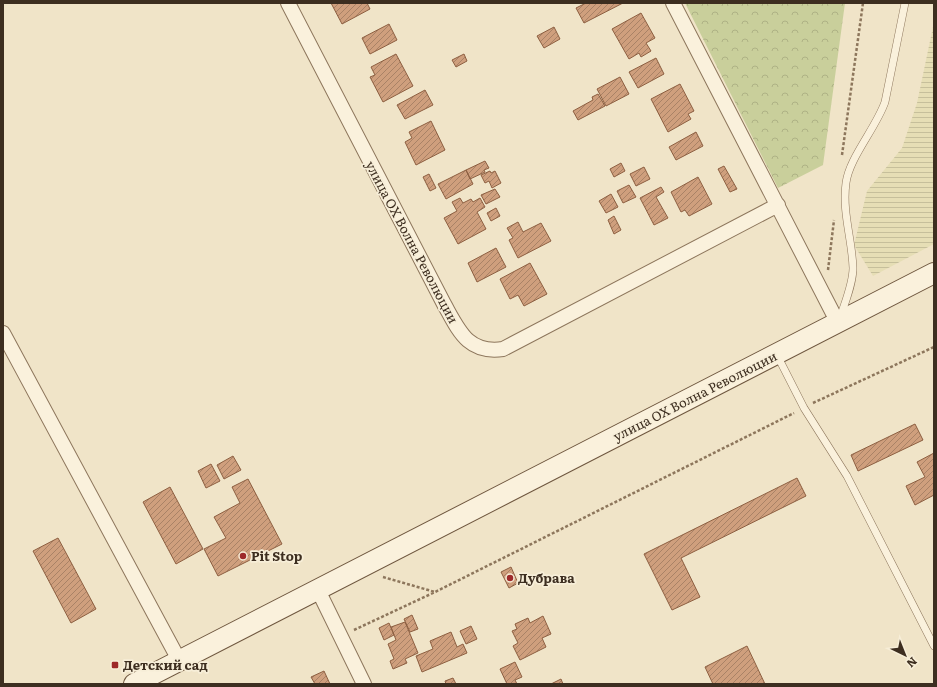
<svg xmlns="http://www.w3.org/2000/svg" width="937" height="687" font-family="Literata,serif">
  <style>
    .farmland { fill: url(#farmland-rules) }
    .forest { fill: url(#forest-crowns) }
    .building { fill: url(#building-hatch); stroke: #8d5f41 }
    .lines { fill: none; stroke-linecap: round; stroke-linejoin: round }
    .service-casing { stroke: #8d765c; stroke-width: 8 }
    .minor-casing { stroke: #8d765c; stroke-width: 16 }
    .secondary-casing { stroke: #6f573f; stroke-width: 22 }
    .path { stroke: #8d765c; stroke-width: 2.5; stroke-dasharray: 3 2; stroke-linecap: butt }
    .service { stroke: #faf1dc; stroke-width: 7 }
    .minor { stroke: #faf1dc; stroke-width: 14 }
    .secondary { stroke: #faf1dc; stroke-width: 20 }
    .poi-dot { fill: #9e2a2b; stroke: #f7eed8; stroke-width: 1.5 }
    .labels { text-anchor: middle; stroke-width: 3.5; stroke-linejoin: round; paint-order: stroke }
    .street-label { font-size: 13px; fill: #3d2e20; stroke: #f7eed8 }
    .poi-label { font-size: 13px; font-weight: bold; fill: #3d2e20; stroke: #f7eed8; text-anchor: start }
  </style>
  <defs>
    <pattern id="farmland-rules" width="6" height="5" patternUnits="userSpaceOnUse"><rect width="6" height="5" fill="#e6deb5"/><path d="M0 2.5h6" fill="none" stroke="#c6bf9b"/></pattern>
    <pattern id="forest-crowns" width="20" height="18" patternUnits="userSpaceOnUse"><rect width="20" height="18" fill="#c9cf9b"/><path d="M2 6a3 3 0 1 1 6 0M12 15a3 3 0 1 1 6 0" fill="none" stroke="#aeb285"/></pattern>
    <pattern id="building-hatch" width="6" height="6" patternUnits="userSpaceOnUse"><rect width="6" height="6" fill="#cf9f7d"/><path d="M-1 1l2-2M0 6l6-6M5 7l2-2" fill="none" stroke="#a98266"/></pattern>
  </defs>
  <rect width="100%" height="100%" fill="#f0e4c8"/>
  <!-- farmland -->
  <path class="farmland" d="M934,22v222l-61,32 -19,-31 13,-54 35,-43 15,-45z"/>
  <!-- forest -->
  <path class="forest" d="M685,3h160l-22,162 -45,23z"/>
  <!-- building -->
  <path class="building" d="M331,3h36l3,6 -28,15z
    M586,3h37l-39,20 -8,-15z
    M641,13l14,25 -9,5 5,8 -10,6 -2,-4 -10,6 -17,-30z
    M389,24l8,16 -27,14 -8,-16z
    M554,27l6,12 -16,9 -7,-12z
    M396,54l17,32 -30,16 -13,-25 5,-2 -4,-8z
    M464,54l3,7 -11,6 -4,-7z
    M656,58l8,16 -26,14 -9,-16z
    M620,77l9,17 -23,12 -9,-17z
    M680,84l14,27 -6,3 3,5 -23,13 -17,-33z
    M425,90l8,15 -28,14 -8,-14z
    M598,94l7,12 -27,14 -5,-9 20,-11 -1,-3z
    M431,121l14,29 -29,15 -11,-23 7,-4 -3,-6z
    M696,132l7,14 -27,14 -7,-13z
    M485,161l4,7 -5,2 1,2 -15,7 -4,-9z
    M621,163l4,8 -11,6 -4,-8z
    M724,166l13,23 -7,3 -12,-23z
    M644,167l6,12 -14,7 -6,-12z
    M466,170l7,14 -27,15 -8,-15z
    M490,171l1,2 4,-2 6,12 -9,5 -3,-7 -4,2 -4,-8z
    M429,174l7,14 -6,3 -7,-14z
    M698,177l14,27 -23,12 -4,-6 -4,2 -10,-20z
    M629,185l7,12 -13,6 -6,-12z
    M661,187l3,5 -8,5 12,21 -14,7 -14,-27z
    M495,189l5,8 -14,7 -5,-9z
    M611,194l7,13 -12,6 -7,-12z
    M460,198l3,5 8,-4 2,3 7,-4 5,9 -8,5 9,17 -28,15 -14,-26 13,-7 -5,-9z
    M496,208l4,8 -9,5 -4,-8z
    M614,216l7,14 -7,4 -6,-14z
    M518,222l5,10 18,-9 10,18 -33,17 -9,-18 4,-2 -6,-10z
    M496,248l10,19 -29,15 -9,-19z
    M530,263l17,31 -23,12 -6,-11 -8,4 -10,-20z
    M915,424l8,16 -65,31 -7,-16z
    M934,453v42l-19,10 -9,-19 19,-9 -8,-15z
    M233,456l8,14 -17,9 -7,-14z
    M211,464l9,17 -14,7 -8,-17z
    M797,478l9,18 -125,62 19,39 -28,13 -28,-56z
    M248,479l34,65 -64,32 -14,-27 22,-11 -12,-21 26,-14 -8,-16z
    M170,487l33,62 -27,15 -33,-62z
    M58,538l38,71 -25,14 -38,-72z
    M511,567l7,16 -9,5 -8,-16z
    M412,615l6,14 -8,3 -6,-13z
    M543,616l8,18 -9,4 4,9 -26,13 -7,-14 5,-3 -6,-12 5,-2 -2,-5 13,-6 2,5z
    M405,622l13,31 -13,6 2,4 -14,6 -3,-8 4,-2 -6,-15 8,-4 -5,-13z
    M389,623l5,12 -10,5 -5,-12z
    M471,626l6,13 -11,5 -6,-13z
    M451,632l6,15 6,-3 4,9 -45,19 -6,-16 17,-7 -3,-8z
    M747,646l18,38h-52l-8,-17z
    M515,662l7,15 -7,3 2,4h-10l-7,-15z
    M324,671l6,13h-15l-4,-7z
    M453,678l3,6h-10l-1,-3z
    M561,679l2,5h-12z"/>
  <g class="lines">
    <!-- service casing -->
    <g class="service-casing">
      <path id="service" d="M840,318c5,-16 13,-34 13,-50 -1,-29 -11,-56 -7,-85 3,-25 30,-55 39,-81l20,-99
        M777,355l27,53 43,68 87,170"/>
    </g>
    <!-- minor casing -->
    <g class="minor-casing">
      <path id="minor" d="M288,3l156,301c15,27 24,50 59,45l275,-144
        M673,3l165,320
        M3,333l176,327
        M318,590l46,94"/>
    </g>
    <!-- secondary casing -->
    <g class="secondary-casing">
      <path id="secondary" d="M134,684l800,-411"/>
    </g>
    <!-- path -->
    <path class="path" d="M842,155l21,-152
      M828,270l6,-50
      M813,403l121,-56
      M383,577l52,15
      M354,630l81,-38 359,-179"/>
    <!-- service -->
    <use href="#service" class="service"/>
    <!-- minor -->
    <use href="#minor" class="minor"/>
    <!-- secondary -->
    <use href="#secondary" class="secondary"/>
  </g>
  <!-- markers -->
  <g class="poi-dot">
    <circle cx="243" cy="556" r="4"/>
    <circle cx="510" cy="578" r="4"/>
    <rect x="111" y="661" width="8" height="8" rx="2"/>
  </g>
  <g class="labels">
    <!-- street labels -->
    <g class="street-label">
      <text transform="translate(412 242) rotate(62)" y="5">улица ОХ Волна Революции</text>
      <text transform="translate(695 396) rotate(-27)" y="5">улица ОХ Волна Революции</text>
    </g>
    <!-- poi labels -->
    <g class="poi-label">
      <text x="251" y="561">Pit Stop</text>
      <text x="518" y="583">Дубрава</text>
      <text x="123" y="670">Детский сад</text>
    </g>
  </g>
  <!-- border -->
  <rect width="937" height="687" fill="none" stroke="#3d2e20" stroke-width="8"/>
  <!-- north arrow -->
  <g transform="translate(905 655) rotate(137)" stroke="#f7eed8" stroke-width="3" paint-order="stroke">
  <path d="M0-3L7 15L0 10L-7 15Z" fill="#3d2e20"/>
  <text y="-6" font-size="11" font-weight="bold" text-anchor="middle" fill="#3d2e20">N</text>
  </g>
</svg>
